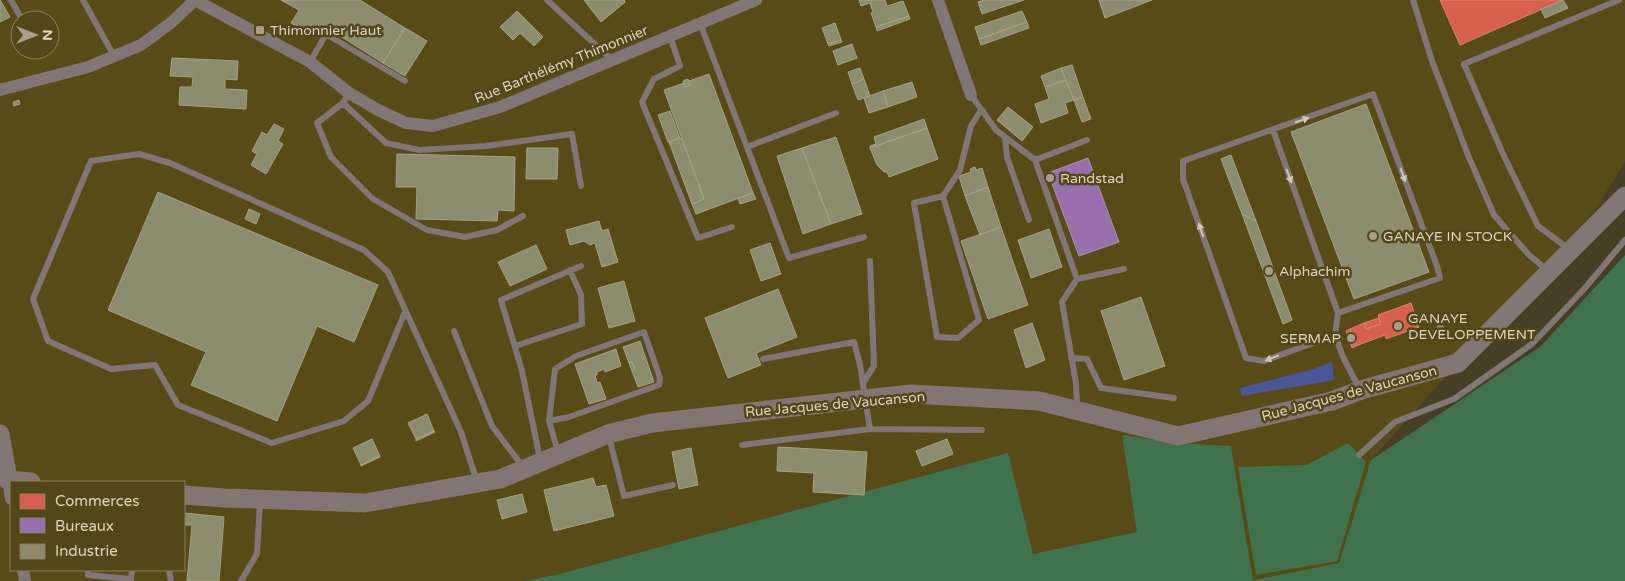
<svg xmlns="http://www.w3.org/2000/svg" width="1625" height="581" font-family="'Varela Round',sans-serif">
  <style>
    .built { fill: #594b18; fill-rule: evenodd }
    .green { fill: #40734d }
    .water { fill: #4a5696 }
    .shops { fill: #d6604d; stroke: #d8836f }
    .offices { fill: #9970ab; stroke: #ad8eb1 }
    .industry { fill: #8c8c6e; stroke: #a4a286 }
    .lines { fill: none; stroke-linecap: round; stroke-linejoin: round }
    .lane { stroke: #817676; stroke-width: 6 }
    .street { stroke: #817676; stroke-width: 12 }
    .secondary { stroke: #827674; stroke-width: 19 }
    .oneway { fill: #cec7b3 }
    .poi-dot { fill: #a8a089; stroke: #534619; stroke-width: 2 }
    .labels { text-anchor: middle; stroke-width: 5; stroke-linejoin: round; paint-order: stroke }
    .poi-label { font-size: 14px; fill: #dcd5be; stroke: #534619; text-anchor: start }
    .street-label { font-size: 14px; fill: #dcd5be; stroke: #534619 }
  </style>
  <rect width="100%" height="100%" fill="#463f26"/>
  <!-- built -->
  <path class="built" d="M0,0h1625v162l-30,48 -224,250 -32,103 -86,17 -22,-134 -54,-3 -55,-8 16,97 -105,22 -25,-101 -452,122 -31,6h-525zM20,20h30v30h-30zM11,482h173v88h-173z"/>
  <!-- green -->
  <path class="green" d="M1625,255v326h-1100l31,-6 452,-122 25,101 104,-22 -15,-97 55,8 54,3 22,134 86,-17 32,-103 169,-113z
    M1348,443l18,19 -29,99 -81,14 -18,-108 68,-2z"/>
  <!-- water -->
  <path class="water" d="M1332,362l2,18 -92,16 -2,-8 73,-19z"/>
  <!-- shops -->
  <path class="shops" d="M1440,0h123l-103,45z
    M1411,303l8,24 -33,12 -1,-4 -29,11 -6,-17 14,-6 2,6 15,-5 -3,-9z
    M1379,318l2,6 -15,5 -2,-6z
    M1350,329l6,17 -4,2 -6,-17z"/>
  <!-- offices -->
  <path class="offices" d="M1088,158l31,84 -40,14 -31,-83z"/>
  <!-- industry -->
  <path class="industry" d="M0,0l10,17 -10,5z
    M281,0h79l45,28 -22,35 -62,-39 -7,13 -23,-14 8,-13z
    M584,0h40l1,2 -24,20z
    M859,0h26l2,6 16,-5 6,15 -33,11 -5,-14 2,-1 -3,-9 -9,3z
    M984,0h40l-42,14 -4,-12z
    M1099,0h53l-47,18z
    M1563,0l5,8 -23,10 -4,-9z
    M517,11l26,26 -9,9 -14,-13 -7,7 -13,-13z
    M1022,11l5,11 -48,17 -4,-12z
    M909,16l1,3 -33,12 -1,-4z
    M1027,22l2,6 -48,17 -2,-6z
    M835,23l6,17 -13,4 -6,-16z
    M405,28l22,13 -22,35 -22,-13z
    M841,40l1,2 -13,4 -1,-2z
    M852,44l5,14 -19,7 -5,-14z
    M172,58l66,3 -1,19 -12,-1v10l22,1 -1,19 -67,-4 1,-18h12l1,-10 -23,-1z
    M1072,65l11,32 -9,3 -13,-32z
    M860,68l4,11 -12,5 -4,-12z
    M1061,68l5,12 -21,7 -4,-11z
    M709,74l44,119 -57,21 -4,-10 12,-5 -40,-109 20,-7 1,4 5,-2 -1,-4z
    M688,79l2,6 -5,2 -2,-6z
    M864,79l6,17 -12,4 -6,-16z
    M1066,80l8,20 -9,3 3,10 -27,10 -6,-19 14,-5 -4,-12z
    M912,82l5,15 -29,10 -5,-16z
    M883,91l5,16 -19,6 -5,-15z
    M1083,97l8,22 -9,3 -8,-22z
    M19,100l1,4 -6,2 -1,-4z
    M1366,104l63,168 -75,27 -63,-167z
    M1008,107l25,20 -11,14 -25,-21z
    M670,111l10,27 -12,4 -10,-27z
    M924,119l3,9 -57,20v-2l6,-2 -2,-7z
    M274,124l10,5 -6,12 5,3 -17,30 -15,-9 6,-11 -5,-3 10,-19 5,3z
    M927,128l11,31 -49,18 -2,-5h-3l-7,-7 -7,-17z
    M836,137l26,77 -31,10 -29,-76z
    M682,138l22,61 -12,5 -23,-62z
    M527,148h31l-1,31h-31z
    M802,148l29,76 -28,10 -26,-78z
    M397,154l118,3 -1,54 -16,-1 -1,11 -81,-2 1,-32h-21z
    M1231,155l25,66 -14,-7 -21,-55z
    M975,167l1,3 6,-2 6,19 -23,9 -6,-20 12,-4 -1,-3z
    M988,187l13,40 -21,8 -15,-39z
    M158,192l220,93 -24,57 -37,-16 -40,95 -86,-36 15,-33 -98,-42z
    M753,193l3,6 -16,5 -2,-6z
    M249,209l11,5 -4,10 -11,-5z
    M1242,214l14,7 36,99 -9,4z
    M599,221l3,10 6,-2 10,33 -16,5 -7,-24 -5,2 -6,-4 -14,4 -4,-15z
    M1001,227l27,78 -40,14 -27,-78z
    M1049,229l13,38 -31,11 -13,-38z
    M770,243l11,31 -20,7 -11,-31z
    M536,245l11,24 -37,17 -12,-24z
    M624,281l11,40 -26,7 -11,-40z
    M778,289l19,48 -41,16 5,12 -33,13 -23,-60z
    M1141,297l24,69 -41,14 -23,-69z
    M1032,323l13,37 -19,8 -12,-38z
    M1441,324l3,4 -5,4 -2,-5z
    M640,341l14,41 -16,5 -6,-16 3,-1 -3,-8 -3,1 -6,-16z
    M616,349l5,17 -16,6 -1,-3 -7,3v3h-2l2,8 3,-1 6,17 -17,5 -14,-40z
    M632,362l3,8 -3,1 -3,-8z
    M427,414l7,17 -18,8 -8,-16z
    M434,431l1,1 -19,9v-2z
    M372,439l8,17 -19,9 -8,-17z
    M947,439l6,15 -31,12 -6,-15z
    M778,447l89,5 -3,43 -51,-3 1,-19 -37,-2z
    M691,448l7,37 -19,4 -7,-37z
    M380,456v1l-19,9v-1z
    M593,478l3,9 10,-2 8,31 -60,15 -10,-41z
    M522,494l5,18 -25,7 -5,-19z
    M184,513l40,4 -5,64h-32l5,-56h-8z"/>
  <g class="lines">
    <!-- lane -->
    <path class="lane" d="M11,0l9,16
      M83,0l31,56
      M547,0l65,60
      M1413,0l19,61 36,94 26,60 35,40 18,15
      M700,23l47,124 89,-34
      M670,36l10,30 -26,13 -12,23 56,136 34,-11
      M310,62l16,-28 79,47
      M349,93l-6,10 43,40 33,7 67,-4 86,-12 9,52
      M971,95l25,35 39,30 42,119 -15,23 14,82 1,23
      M343,103l-26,20 14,34 42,42 54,31 38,7 32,-7 26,-14
      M1273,130l65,183
      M1005,137l2,20 22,63
      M747,147l42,111 75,-21
      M1035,160l52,-20
      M943,196l-29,7 23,134 21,1 21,-18 -36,-124 17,-26 11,-44 10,-16
      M1569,249l-31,-23 -35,-72 -39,-90 155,-64
      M1077,279l47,-10
      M405,312l-37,89 -24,20 -72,22 -94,-38 -23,-40 -44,4 -63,-28 -15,-42 58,-138 48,-7 31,9 194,87 24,22 73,160 16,50
      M454,331l38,95 31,41
      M1335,335l-71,26 -18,-3 -63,-179v-18l190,-67 64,172 3,12 -102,35 -3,22 8,22 16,31
      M515,346l67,-22 -1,-29 -11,-25
      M1072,358l15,1 14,29 73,10
      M763,359l91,-17 6,23 10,64
      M863,383l11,-17 -4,-105
      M549,421l6,-52 21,-13 68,-24 16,46 -1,7 -90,32 -20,4 9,31
      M609,437l15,59 49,-11
      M742,445l128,-16 112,1
      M1359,455l36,-33 59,-23 78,-55 53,-56 40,-48
      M540,459l-18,-88 -21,-71 80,-34
      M88,570v5l43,4 1,-9
      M169,570l2,11
      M241,581l16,-27 3,-52"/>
    <!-- street -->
    <path class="street" d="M195,0l115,62 39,31 29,17 28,13 27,3 67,-19 256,-107
      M938,0l33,95
      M0,90l88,-23 53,-22 31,-23 23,-22
      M8,480l3,19
      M23,570l2,11"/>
    <!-- secondary -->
    <path class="secondary" d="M0,434l8,46 23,2
      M184,495l41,3 140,5 135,-24 108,-45 44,-11 259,-29 128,7 139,35 154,-35 29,-11 97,-27 167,-167"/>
  </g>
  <!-- one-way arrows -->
  <defs><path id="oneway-solid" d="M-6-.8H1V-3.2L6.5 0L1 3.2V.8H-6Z" transform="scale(1.25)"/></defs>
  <g class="oneway">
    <use href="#oneway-solid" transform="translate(1302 120) rotate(-19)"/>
    <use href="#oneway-solid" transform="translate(1403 175) rotate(70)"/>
    <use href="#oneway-solid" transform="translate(1289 176) rotate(70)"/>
    <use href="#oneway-solid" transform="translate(1201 230) rotate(-109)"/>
    <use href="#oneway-solid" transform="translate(1272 358) rotate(159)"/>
  </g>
  <!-- markers -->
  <g class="poi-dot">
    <rect x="255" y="25" width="10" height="10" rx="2.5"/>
    <circle cx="1050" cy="178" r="5"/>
    <circle cx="1373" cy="236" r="5"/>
    <circle cx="1269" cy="271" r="5"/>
    <circle cx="1398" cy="326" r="5"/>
    <circle cx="1351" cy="338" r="5"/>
  </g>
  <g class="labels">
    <!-- poi labels -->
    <g class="poi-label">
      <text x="270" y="35">Thimonnier Haut</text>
      <text x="1060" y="183">Randstad</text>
      <text x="1383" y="241">GANAYE IN STOCK</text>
      <text x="1279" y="276">Alphachim</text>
      <text x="1408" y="323">GANAYE<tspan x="1408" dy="16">DEVELOPPEMENT</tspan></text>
      <text x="1341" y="343" text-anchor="end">SERMAP</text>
    </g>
    <!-- street labels -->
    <g class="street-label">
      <text transform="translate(561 64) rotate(-22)" y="5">Rue Barthélémy Thimonnier</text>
      <text transform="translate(1349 393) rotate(-15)" y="5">Rue Jacques de Vaucanson</text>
      <text transform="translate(835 404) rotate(-5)" y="5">Rue Jacques de Vaucanson</text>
    </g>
  </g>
  <!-- legend -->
  <rect x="10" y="481" width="175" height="90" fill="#534619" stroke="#8a7f5b"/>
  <rect x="20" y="494" width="25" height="15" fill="#d6604d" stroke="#8a7f5b"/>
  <text x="55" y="506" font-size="15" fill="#dcd5be">Commerces</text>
  <rect x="20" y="518" width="25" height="15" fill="#9970ab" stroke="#8a7f5b"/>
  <text x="55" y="531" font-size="15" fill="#dcd5be">Bureaux</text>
  <rect x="20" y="544" width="25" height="15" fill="#8c8c6e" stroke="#8a7f5b"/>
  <text x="55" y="556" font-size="15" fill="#dcd5be">Industrie</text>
  <!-- north arrow -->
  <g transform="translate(35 35) rotate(90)"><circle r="24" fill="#534619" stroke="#8a7f5b"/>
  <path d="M0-4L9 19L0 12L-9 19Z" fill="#a8a089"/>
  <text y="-8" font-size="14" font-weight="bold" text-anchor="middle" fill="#dcd5be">N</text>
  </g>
</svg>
